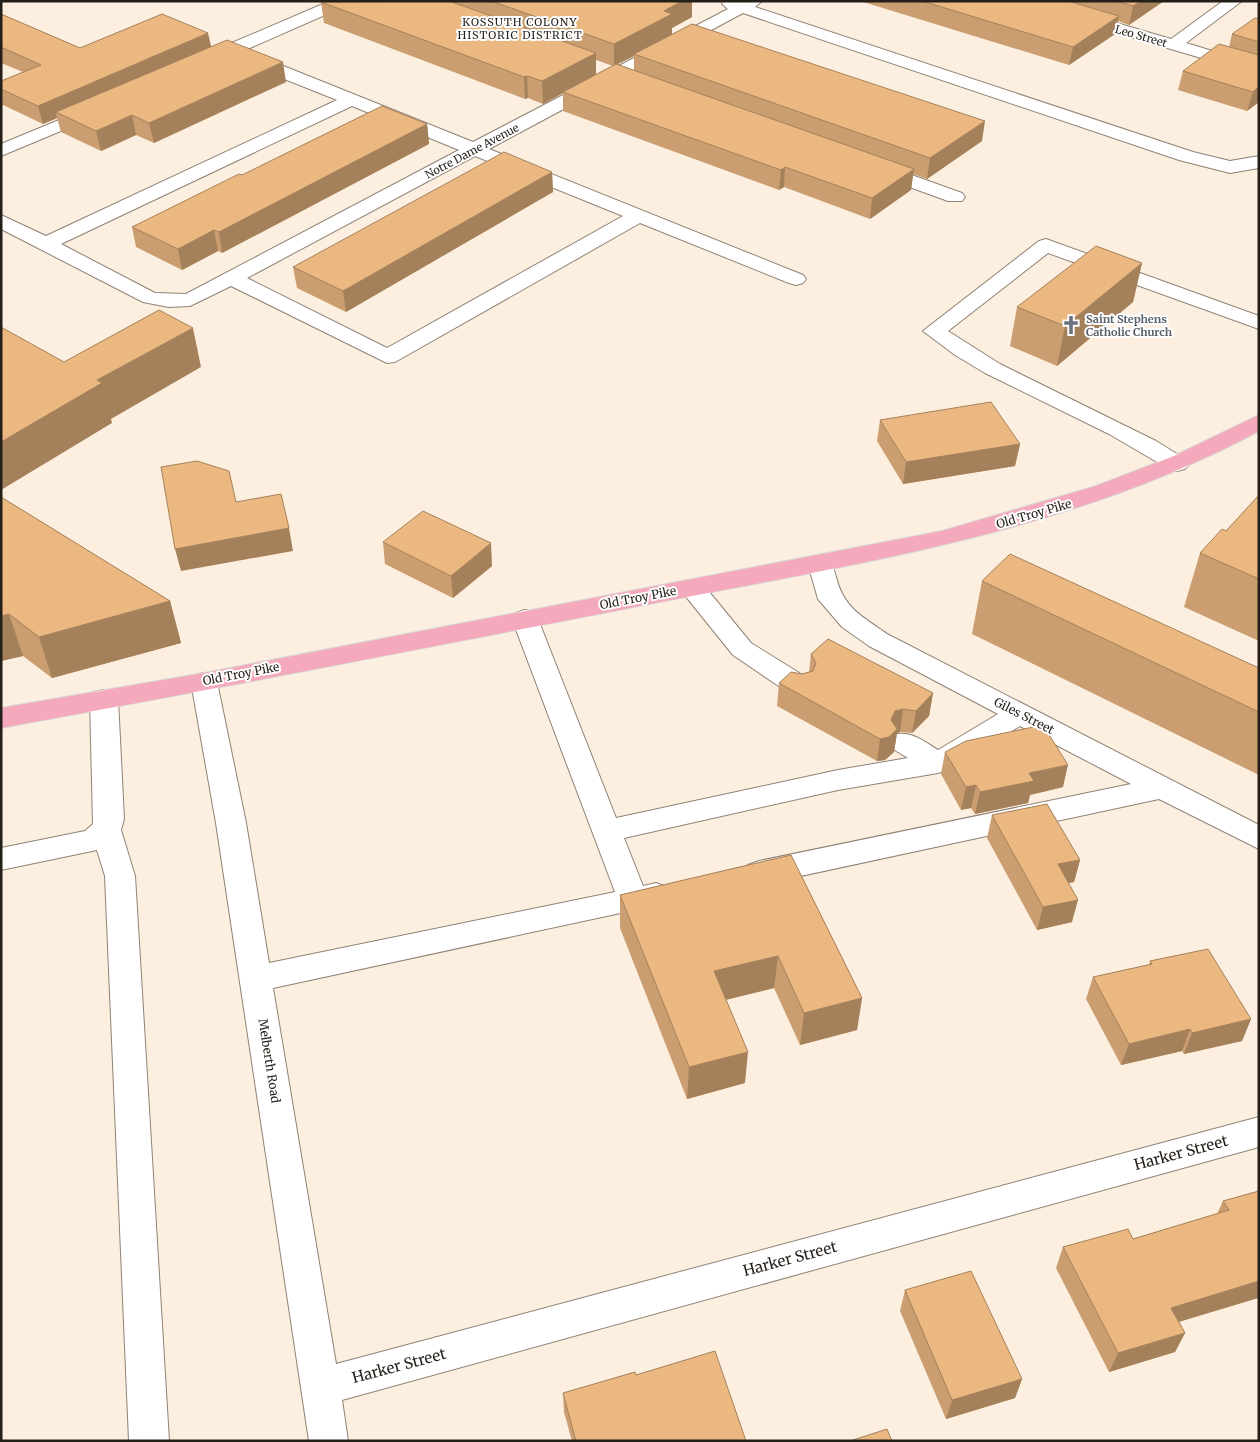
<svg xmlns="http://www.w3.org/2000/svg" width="1260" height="1442" font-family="Merriweather,serif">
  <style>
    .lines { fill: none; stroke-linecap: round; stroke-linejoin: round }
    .minor-casing { stroke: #8f8275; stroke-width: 2 }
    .major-casing { stroke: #d8d7d6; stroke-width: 2 }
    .minor { fill: #fff; fill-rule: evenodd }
    .major { fill: #f5a9bc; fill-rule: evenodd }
    .wall { fill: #ca9e70; fill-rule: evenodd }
    .shaded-wall { fill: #a4815b }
    .building { fill: #ebb882; stroke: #a4815b }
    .labels { text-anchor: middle; stroke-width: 4; stroke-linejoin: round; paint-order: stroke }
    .far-neighbourhood-label { font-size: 11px; letter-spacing: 1px; fill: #251f1a; stroke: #fff }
    .far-street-label { font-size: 11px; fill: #251f1a; stroke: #fff }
    .far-worship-label { font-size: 11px; font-weight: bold; fill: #5b616d; stroke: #fff; text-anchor: start }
    .street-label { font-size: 12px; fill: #251f1a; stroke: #fff }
    .near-street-label { font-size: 15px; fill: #251f1a; stroke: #fff }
  </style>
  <rect width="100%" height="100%" fill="#fdefe0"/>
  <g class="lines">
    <!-- minor casing -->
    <g class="minor-casing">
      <path id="minor" d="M330,1h22l-2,3 -125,55h-12l-2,-4 2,-4z
        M724,1h38l-7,6 438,145 37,9 29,-5v12l-29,5 -51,-13 -436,-147 -254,136 314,126 3,4 -3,4 -7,2 -7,-2 -149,-60 -245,139 -8,1 -156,-77 -41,20 -21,1 -26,-5 -142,-73v-14l45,21 291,-136 -93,-37 -2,-4 2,-4h12l217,87 255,-133 -6,-5zM352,106l107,44 -273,144 -31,-1 -94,-49zM475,156l148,60 -236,132 -140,-70z
        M1016,1h26l129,38 52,-38h19l-56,42 73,22v10l-241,-71z
        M93,106l6,1 3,4 -3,4 -98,41v-12z
        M878,163l84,30 3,4 -3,4h-14l-77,-28 -2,-4 2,-4z
        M1046,239l213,77v13l-211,-76 -100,78 52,33 156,77 29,18 4,5 -4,5 -8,2 -8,-2 -60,-35 -124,-61 -30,-18 -32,-24 116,-90z
        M820,556l9,2c7,12 7,26 14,37 8,17 29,28 44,39l372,191v24l-100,-50 -400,86 -11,-4 -4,-8 4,-8 11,-4 372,-77 -111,-58 -72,44 -10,3 -100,17 -214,48 19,48 13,-3 11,4 4,8 -4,8 -394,85 63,376 923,-247v30l-917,253 6,41h-39l-93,-618 -25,-141 3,-7 10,-2 10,2 3,7 29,141 23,140 346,-71 -103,-273 4,-6 9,-3 9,3 4,6 78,199 222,-48 70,-12 -15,-9 -4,-7 4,-7c18,-5 30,6 45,15l60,-36 -129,-68 -27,-19 -24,-28 -10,-35 3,-6z
        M692,580l9,2 50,61 58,36 3,7 -3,7 -10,2 -10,-2 -56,-38 -54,-67 4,-6z
        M104,690l10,2 4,7 6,120 -3,11 14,46 34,565h-40l-24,-565 -8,-26 -96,20v-22l84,-17 8,-7 -3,-125 4,-7z"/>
    </g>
    <!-- major casing -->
    <g class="major-casing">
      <path id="major" d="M1259,415v16c-186,100 -394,131 -599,171 -219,43 -439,86 -659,126v-20l203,-35 738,-142 154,-45 78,-30z"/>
    </g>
    <!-- minor -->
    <use href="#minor" class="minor"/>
    <!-- major -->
    <use href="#major" class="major"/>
  </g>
  <!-- wall -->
  <path class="wall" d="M692,1v16l-20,11v6l310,107 -55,38 -14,-5 -2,16 -41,29 -86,-32 -5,3 -216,-79v-18l-20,11 -15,-6 -3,1 -201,-76 -3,-21zM634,56v14l-17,-6zM596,60l17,6 -17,8z
    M860,1h304l-35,24 -11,-4 -3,13 -46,31z
    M1,14l79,34 131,-1 75,35 -132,61 -18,-8 -35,16 -40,-19 -4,-14 -14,6 -42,-20v-23l22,-9 -22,-9z
    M1259,19v83l-12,9 -69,-21 5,-19 46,-24 3,-13z
    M427,124l2,20 -207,109 -4,-2 -36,19 -46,-23 -4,-20 110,-52z
    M552,172l1,20 -207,120 -49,-24 -4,-21z
    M1142,263l-9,39 -76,64 -47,-20 7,-39z
    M880,420l140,24 -5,22 -112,18 -26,-43z
    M1259,495v146l-75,-34 16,-54 26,-22z
    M1,497l169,104 11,42 -129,35 -29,-22 -22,5z
    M383,542l109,24 -39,32 -68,-34z
    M982,581l277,87v107l-287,-141z
    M811,654l122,39 -4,23 -17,17 -12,-1 -3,1 -3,19 -9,8 -8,1 -100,-55 2,-23 23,-9 7,-2z
    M945,752l118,35 -33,8 -2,8 -53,11 -4,-6 -10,2 -20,-36z
    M992,815l88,45 -6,22 -5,1 3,39 -35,8 -50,-92z
    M791,855l71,143 -5,32 -57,15 -26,-57 -48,12 19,83 -58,16 -67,-171v-33z
    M1150,961l101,58 -9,22 -58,13 -2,-3 -61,14 -35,-66 7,-22 56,-12z
    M1259,1191v108l-1,-1 -79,24 6,11 -10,19 -66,20 -53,-104 7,-21 70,-8 84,-25 6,-13z
    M905,1290l117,89 -7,19 -69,21 -46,-108z
    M636,1375l110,66h-174l-8,-29 -1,-19z"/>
  <!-- shaded-wall -->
  <path class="shaded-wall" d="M682,1h10v16l-20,11v8l-38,18v2l-20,10v-22l50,-33z
    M1141,1h23l-35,24 4,-19z
    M1119,16l-4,18 -46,31 4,-18z
    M208,33l4,17 -156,62 1,6 -14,6 -5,-18z
    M596,53v22l-33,17v1l-20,11 -1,-23z
    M283,62l3,20 -132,61 -5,-20z
    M527,76l1,22 -3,1 -1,-22z
    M1259,86v16l-12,9 6,-19z
    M132,115l4,20 -35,16 -5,-20z
    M985,121l-3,20 -55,38 3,-21z
    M427,124l2,20 -207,109 -3,-21z
    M785,167l-1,20 -5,3 2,-20z
    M914,169l-3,21 -41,29 2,-21z
    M552,172l1,20 -207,120 -3,-21z
    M214,230l4,21 -36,19 -4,-21z
    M1142,263l-9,39 -76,64 8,-40z
    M193,328l8,39 -90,52 1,4 -111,67v-48l96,-62z
    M1020,444l-5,22 -112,18 3,-22z
    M289,528l4,23 -112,20 -6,-22z
    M491,543l1,23 -39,32 -2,-22z
    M170,601l11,42 -129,35 -13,-41z
    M9,614l14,42 -22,5v-45z
    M933,693l-4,23 -17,17 4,-22z
    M903,709l-3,23 -3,1 -3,19 -9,8 -8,1 3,-22 15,-28z
    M1068,765l-5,22 -33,8 -2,8 -53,11 5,-22 49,-19z
    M976,785l-5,23 -10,2 5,-23z
    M1080,860l-6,22 -22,4 6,-22z
    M1078,900l-6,22 -35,8 6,-23z
    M778,956l-4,32 -62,15 2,-32z
    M862,998l-5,32 -57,15 4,-32z
    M1251,1019l-9,22 -58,13 8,-21z
    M1190,1029l-8,22 -61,14 8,-21z
    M748,1052l-3,31 -58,16 2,-32z
    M1259,1281l-1,17 -97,29 10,-19z
    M1185,1333l-10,19 -66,20 9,-19z
    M1022,1379l-7,19 -69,21 6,-19z"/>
  <!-- building -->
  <path class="building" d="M449,1l147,52 -54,28 -15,-5 -3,1 -203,-75z
    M491,1h191l-18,10 8,3 -58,30z
    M922,1h146l51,15 -46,31z
    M1116,1h25l-8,5z
    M1,14l79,34 82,-34 46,19 -170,73 -37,-17v-8l40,-16 -40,-18z
    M1255,18l4,1v23l-27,-8z
    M692,24l293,97 -55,37 -296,-104z
    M227,40l56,22 -134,61 -17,-8 -36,16 -40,-19z
    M1219,44l40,11v31l-6,6 -70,-21z
    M616,64l298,105 -42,29 -87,-31 -4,3 -218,-78z
    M382,106l45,18 -208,108 -5,-2 -36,19 -46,-22 107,-53 3,1z
    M504,152l48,20 -209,119 -50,-24z
    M1096,246l46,17 -77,63 -48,-19z
    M159,310l34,18 -96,52 5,3 -101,59v-115l63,35z
    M991,402l29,42 -114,18 -26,-42z
    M197,461l32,10 7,31 45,-8 8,34 -114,21 -14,-82z
    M1259,495v84l-59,-26 22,-24 4,2z
    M1,497l169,104 -131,36 -30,-23 -8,2z
    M423,511l68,32 -40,33 -68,-34z
    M1010,554l249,114v44l-277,-131z
    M828,639l105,54 -17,18 -13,-2 -8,2 -4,9 6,9 -8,8 -9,2 -101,-56 12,-11 11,2 11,-3 3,-8 -5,-9z
    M1043,725l25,40 -39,8 5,8 -54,11 -4,-7 -10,2 -21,-35 21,-11z
    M1047,804l33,56 -22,4 20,36 -35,7 -51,-92z
    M791,855l71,143 -58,15 -26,-57 -64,15 34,81 -59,15 -69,-172z
    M1208,949l43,70 -59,14 -2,-4 -61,15 -36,-67 59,-13 -2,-3z
    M1259,1191v90l-88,27 14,25 -67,20 -55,-106 65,-18 5,10 96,-29 -6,-9z
    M971,1271l51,108 -70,21 -47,-110z
    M715,1351l31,90h-170l-13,-48 72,-21 1,3z
    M887,1429l5,12h-42z"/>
  <!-- icons -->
  <defs>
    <g id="church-bare" transform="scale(1.5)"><path d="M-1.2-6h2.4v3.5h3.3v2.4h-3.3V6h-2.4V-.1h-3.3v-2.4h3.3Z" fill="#6b7280" stroke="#fff" stroke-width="2.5" paint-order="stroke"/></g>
  </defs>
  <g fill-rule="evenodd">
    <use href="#church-bare" x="1071" y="325"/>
  </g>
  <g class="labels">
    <!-- far-neighbourhood labels -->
    <g class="far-neighbourhood-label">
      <text x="520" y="26">KOSSUTH COLONY<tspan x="520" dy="13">HISTORIC DISTRICT</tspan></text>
    </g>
    <!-- far-street labels -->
    <g class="far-street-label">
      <text transform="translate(1141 36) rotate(16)" y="4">Leo Street</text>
      <text transform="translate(472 151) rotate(-28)" y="4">Notre Dame Avenue</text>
    </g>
    <!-- far-worship labels -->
    <g class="far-worship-label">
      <text x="1086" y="323">Saint Stephens<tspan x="1086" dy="13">Catholic Church</tspan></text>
    </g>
    <!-- street labels -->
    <g class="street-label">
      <text transform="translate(1034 514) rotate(-16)" y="4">Old Troy Pike</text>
      <text transform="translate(638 598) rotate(-11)" y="4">Old Troy Pike</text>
      <text transform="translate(241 674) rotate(-11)" y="4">Old Troy Pike</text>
      <text transform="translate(1024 716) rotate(27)" y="4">Giles Street</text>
      <text transform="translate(269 1061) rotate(81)" y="4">Melberth Road</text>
    </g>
    <!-- near-street labels -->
    <g class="near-street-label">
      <text transform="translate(1181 1153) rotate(-15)" y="5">Harker Street</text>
      <text transform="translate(790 1259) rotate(-15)" y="5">Harker Street</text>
      <text transform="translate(399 1366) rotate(-15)" y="5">Harker Street</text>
    </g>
  </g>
  <!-- border -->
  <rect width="1260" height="1442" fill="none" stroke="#251f1a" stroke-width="5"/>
</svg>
